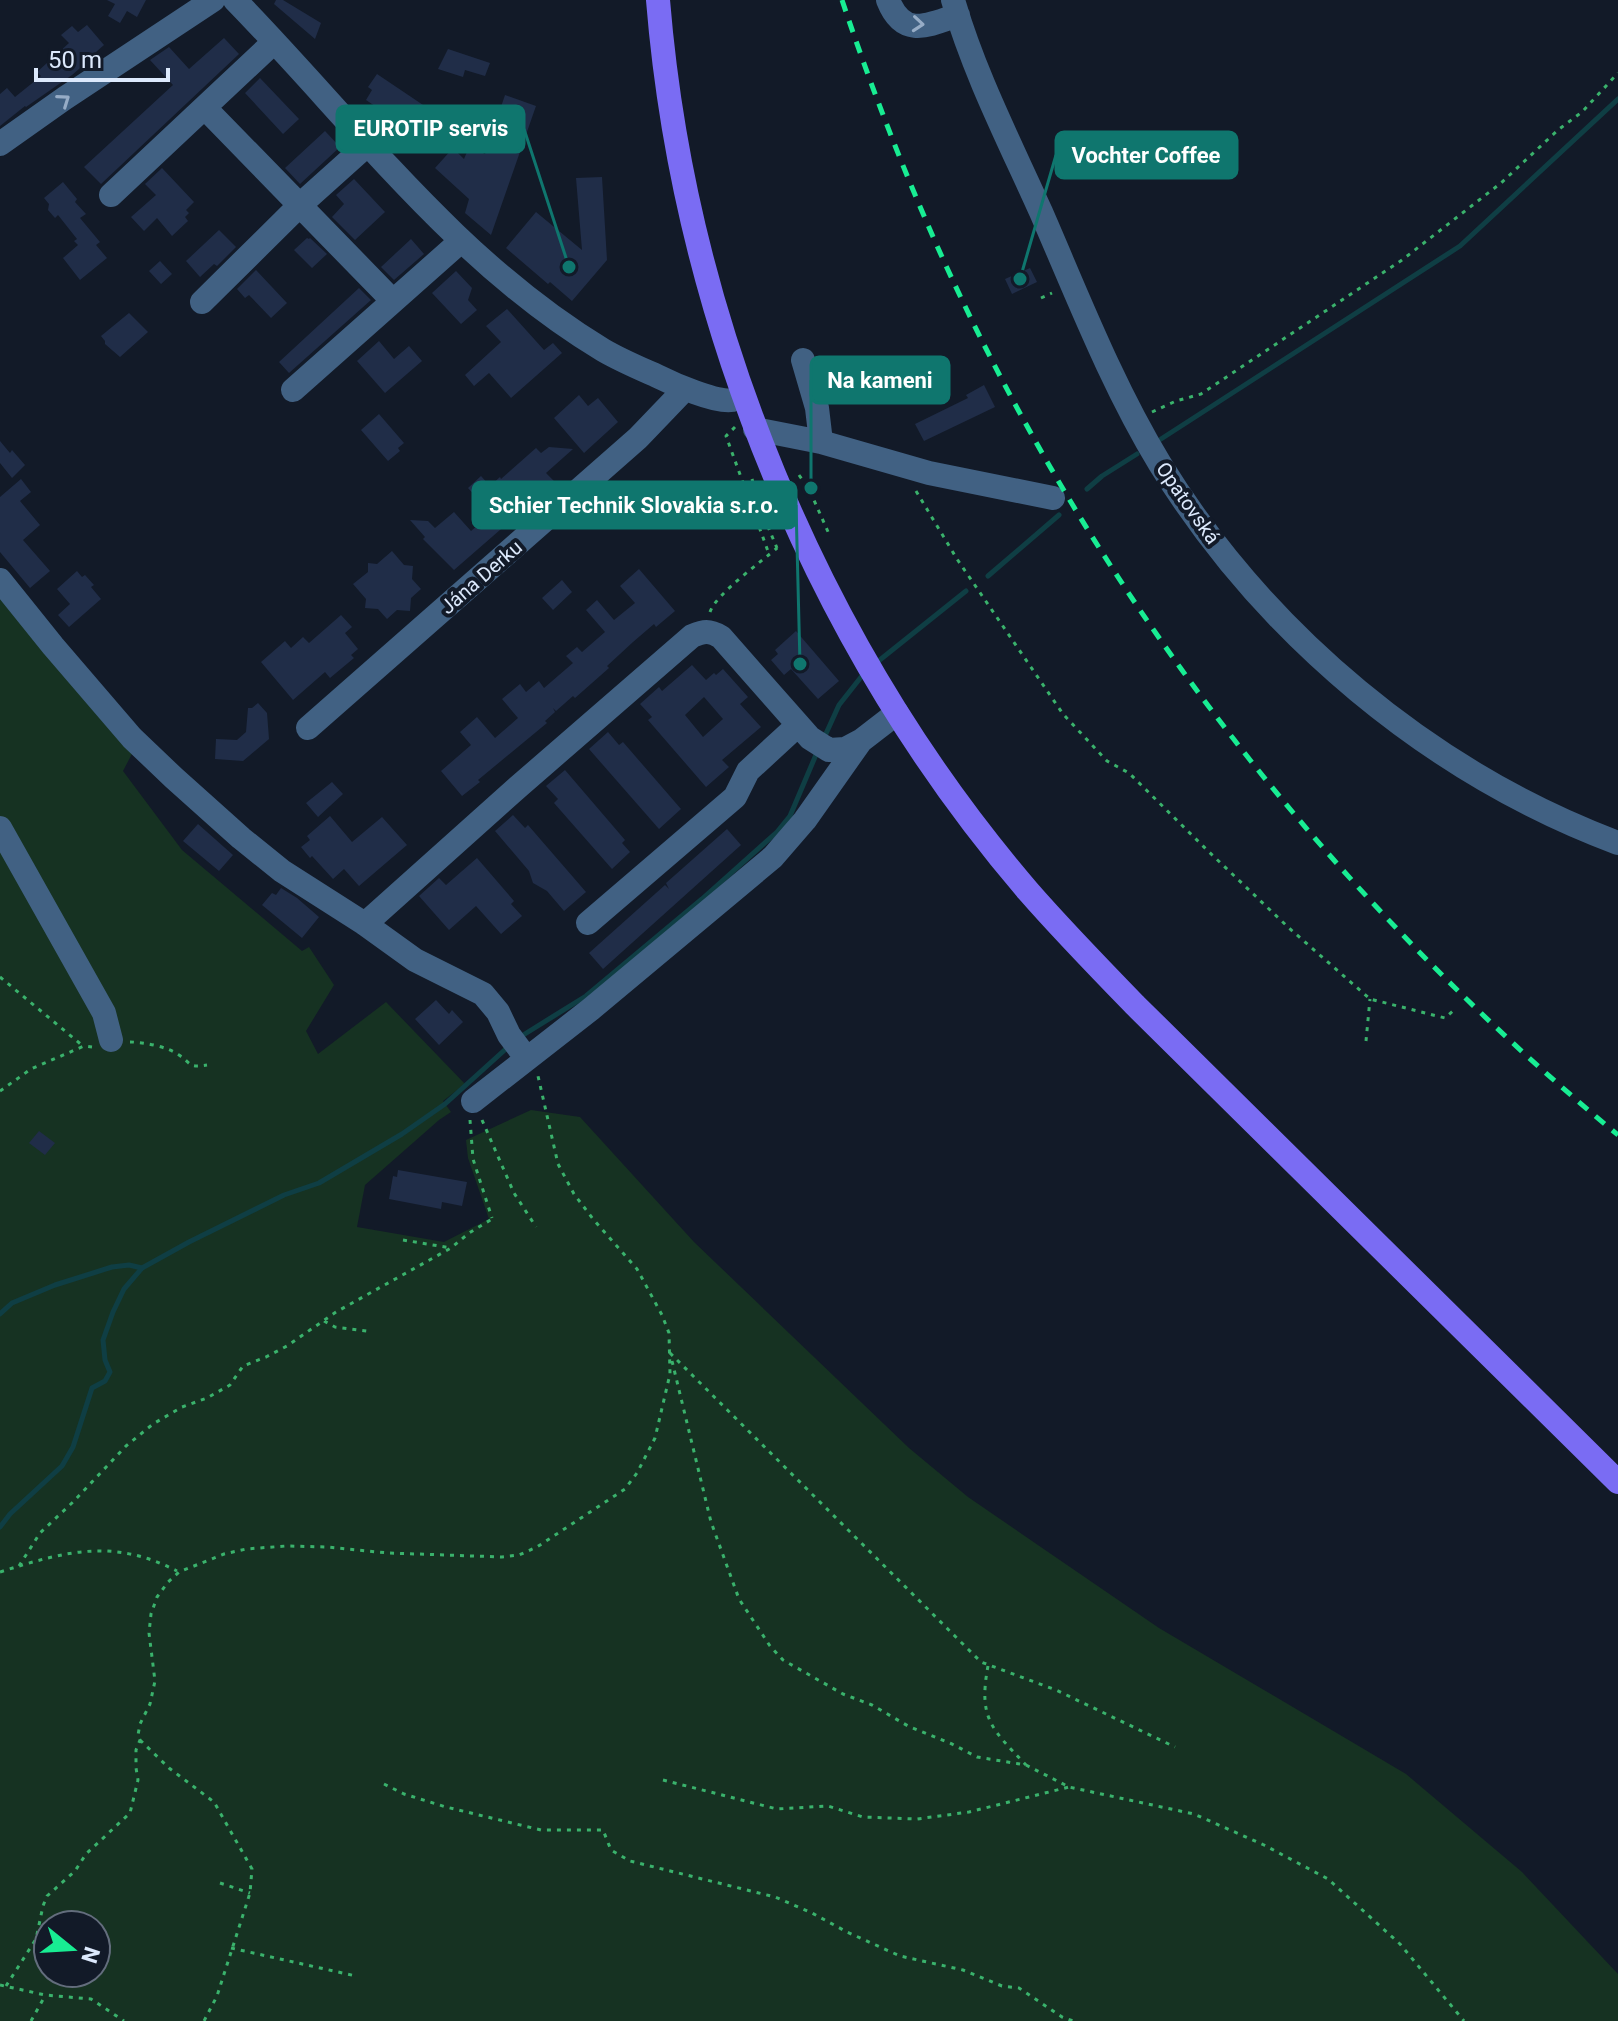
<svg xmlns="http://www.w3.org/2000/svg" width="1618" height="2021" font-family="Roboto,sans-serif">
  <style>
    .green { fill: #163222; fill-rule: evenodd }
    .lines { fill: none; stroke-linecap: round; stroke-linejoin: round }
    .stream { stroke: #0f3e44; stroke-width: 5 }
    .building { fill: #202d48; fill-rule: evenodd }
    .path { stroke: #3ab26c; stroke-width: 3; stroke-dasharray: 4 6; stroke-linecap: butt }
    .minor { stroke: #416183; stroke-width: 24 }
    .major { stroke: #7a6cf3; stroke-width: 24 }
    .rail { stroke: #18ed93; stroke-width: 5; stroke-dasharray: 12 10; stroke-linecap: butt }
    .oneway { stroke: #96acc6 }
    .labels { text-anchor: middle; stroke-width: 8; stroke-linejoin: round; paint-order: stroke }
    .street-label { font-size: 20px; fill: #dce9fc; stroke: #121a28 }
    .leader { fill: none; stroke: #0f766e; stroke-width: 3 }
    .callout-dot { fill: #0f766e; stroke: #121a28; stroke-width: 3 }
    .callout { fill: #0f766e; stroke: #0f766e; stroke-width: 3 }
    .callout-label { font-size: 22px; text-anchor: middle; font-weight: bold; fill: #fff }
  </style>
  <rect width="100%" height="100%" fill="#121a28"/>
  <!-- green -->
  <path class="green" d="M0,588l134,162 -11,21 59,79 120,101 7,-4 25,38 -28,46 12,23 68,-52 79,82 -22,17 8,11 -12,8 -74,65 -8,42 87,15 45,-23 -21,-61 -2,-18 65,-30 49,7 114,125 215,206 59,49 191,131 247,146 116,98 96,102v47h-1618zM48,1925h48v48h-48z"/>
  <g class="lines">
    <!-- stream -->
    <path class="stream" d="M1161,439l299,-193 158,-147
      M1087,489l15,-13 35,-22
      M988,576l71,-61
      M876,663l90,-72
      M824,738l15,-33 26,-33
      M520,1037l66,-41 116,-97 75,-67 13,-16 28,-66
      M0,1314l12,-11 43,-18 57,-18 17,-2 13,3
      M0,1527l10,-13 52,-48 11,-19 19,-59 13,-7 5,-9 -5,-12 -2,-20 10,-28 11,-23 18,-21 47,-26 95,-47 35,-12 83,-49 43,-30 64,-58"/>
  </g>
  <!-- building -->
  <path class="building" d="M107,0h39l-9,17 -10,-6 -7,12 -12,-7 7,-12z
    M276,0h7l38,23 -6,16 -41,-35z
    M87,25l17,20 -8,7 4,5 -12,8 -2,-2 -14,12 -46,32 -1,-1 -25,20v-32l7,-6 8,9 26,-21 -4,-4 32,-29 -8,-8 11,-9 6,6z
    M224,38l15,16 -138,130 -17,-17 89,-82 -23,-25 19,-13 20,22z
    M448,49l42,14 -5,13 -20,-6 -2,7 -25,-8z
    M377,74l55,37 -3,7 5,3 -11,24 -22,-11 2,-4 -5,-3 2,-4 -34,-23 6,-10 -4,-3z
    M260,78l39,41 -16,15 -38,-41z
    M505,95l31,11 -45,129 -26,-22 4,-14 -34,-31 18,-20 11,11 5,-12 16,7z
    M325,131l15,16 -40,37 -15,-16z
    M162,168l32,34 -8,8 3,3 -4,4 3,4 -16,15 -15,-18 -13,13 -13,-14 25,-22 -11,-11z
    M602,177l5,83 -35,41 -22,-19 -2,2 -42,-36 30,-36 46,38 -6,-72z
    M354,179l31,33 -30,28 -23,-23 12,-13 -8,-9z
    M63,182l14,17 -2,3 11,12 -6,4 20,24 -4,3 11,13 -27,22 -17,-22 15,-13 -4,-4 3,-2 -19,-24 -3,3 -7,-8 1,-6 -5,-6z
    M219,230l17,17 -19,19 -3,-2 -14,13 -14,-16z
    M307,238l2,1 1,-1 17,16 -15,14 -18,-18z
    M411,239l13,15 -30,26 -13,-13z
    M160,261l12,13 -11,10 -12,-13z
    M1030,268l7,14 -25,12 -7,-15z
    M256,270l31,33 -16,15 -22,-23 -4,3 -8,-9z
    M456,271l16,17 -4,12 9,10 -16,14 -29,-31z
    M359,288l12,12 -82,73 -10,-11z
    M507,309l37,41 9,-7 9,10 -51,45 -22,-25 -15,13 -9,-11 36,-33 -15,-16z
    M129,313l19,19 -28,25 -15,-13v-3l-4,-5z
    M379,341l15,18 15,-13 13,15 -37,32 -28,-32z
    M984,385l11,22 -71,34 -9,-17 53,-26 -2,-3z
    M579,395l9,11 10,-8 20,24 -34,31 -30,-35z
    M379,414l25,29 -6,5 2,3 -12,10 -27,-31z
    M0,441l10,12 2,-3 13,15 -13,13 -12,-15z
    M549,447l24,2 -27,24 9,9 -101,88 -31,-31 2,-2 -15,-17 18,1 7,7 19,-16 17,19 20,-17 -23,-26 13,-12 9,10 10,-9 1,2 35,-31 5,5z
    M21,479l10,13 -11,9 20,24 -17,15 27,31 -20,17 -30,-36v-55z
    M392,551l12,14 9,1 -1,13 9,10 -10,9 -1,13 -13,-1 -10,9 -9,-10 -13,-1 1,-9 -13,-15 15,-12v-9l9,1z
    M639,569l36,42 -19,16 -2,-3 -21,18 -26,24 2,2 -34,30 -2,-2 -17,15 -3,-3 2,4 -10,9 2,2 -69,57 2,2 -18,14 -21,-25 30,-26 -11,-13 17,-15 18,21 23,-20 -16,-19 18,-15 6,8 13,-11 5,7 29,-25 -7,-7 11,-9 5,5 23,-20 -19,-22 11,-10 17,20 21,-17 -15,-17z
    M77,571l5,6 3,-2 9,10 -3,2 10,12 -32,28 -11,-12 12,-11 -13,-15z
    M562,580l10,12 -19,18 -11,-12z
    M341,615l11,12 -7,6 13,16 -7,6 3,3 -24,20 -5,-6 -32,28 -32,-38 24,-21 6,7 12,-11 6,6z
    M796,631l43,50 -21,18 -27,-30 -7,6 -13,-15 7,-6 -3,-4z
    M692,665l14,15 8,-7 2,2 7,-6 25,28 -8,7 21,23 -39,33 7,7 -23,20 -58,-67 4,-3 -12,-13 19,-17 3,4zM704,697l19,22 -20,18 -18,-22z
    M258,703l9,10 2,26 -26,22 -28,-2 1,-20 21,1 9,-8 2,-24h4z
    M608,732l11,13 4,-3 58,67 -22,20 -70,-80z
    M565,770l60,70 -3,3 8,9 -18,17 -58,-66 4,-4 -12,-13z
    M332,782l11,12 -25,23 -12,-14z
    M513,815l12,13 3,-3 58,67 -22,19 -17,-20 -14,-8 -4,-12 -34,-40z
    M330,816l22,26 30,-25 25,28 -48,41 -15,-17 -11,10 -21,-23 -2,2 -9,-11 9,-7 -3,-4z
    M198,824l35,31 -14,16 -36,-30z
    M727,829l14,16 -138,124 -14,-16 76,-68 4,4 -3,-6z
    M477,858l37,43 -3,3 11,12 -21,18 -25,-28 -27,24 -30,-34 20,-18 7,7z
    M281,888l16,10 22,19 -17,21 -40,-33 10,-12 4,2z
    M436,1000l13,14 3,-4 11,12 -24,23 -24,-26z
    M39,1131l16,12 -10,12 -16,-12z
    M398,1170l69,12 -5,24 -20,-4 -1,7 -52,-10 4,-23 4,1z"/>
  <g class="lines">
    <!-- path -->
    <path class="path" d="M1041,298l11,-5
      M836,398l37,-17
      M1152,412l24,-11 25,-7 201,-134 99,-77 57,-53 24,-18 36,-39
      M735,427l-9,9 43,118
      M799,475l10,14 20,45
      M752,479l8,29 17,40
      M916,491l41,68 106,155 44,47 22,12 78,77 82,78 81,71 75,19 9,-8
      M710,612c6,-18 51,-50 67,-64l6,-1
      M0,977l83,69
      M1366,1041l4,-42
      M130,1042c13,0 39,5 49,13 13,9 9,13 28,10
      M0,1091l31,-22 53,-23 8,1
      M470,1120l3,39 19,59
      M482,1120l32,73 22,34
      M403,1240l48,8
      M324,1321l11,6 32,4
      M670,1353l311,309 75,28 119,57
      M672,1361l39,161 28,77 31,47 13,14 60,34 29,11 36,21 44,18 25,13 49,8 43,22 125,27 70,31 64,34 72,65 64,77
      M19,1566l21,-33 33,-31 53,-56 27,-22 29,-17 25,-9 23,-13 13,-19 23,-9 21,-11 49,-34 115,-64 18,-15 23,-14
      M0,1572c66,-21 113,-34 177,-1
      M988,1666c-10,53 4,63 38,99
      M140,1740l29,28 45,34 38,67 -2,24 -33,103 -13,25
      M663,1780l114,29 51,-3 35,11 54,2 52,-7 100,-25
      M384,1784l20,10 42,13 95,23h62l8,20 19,11 145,36 37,16 35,19 53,24 63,14 39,16 17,2 43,29 11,4
      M220,1883l30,10
      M231,1948l125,28
      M0,1985l45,10 46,4 33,22
      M6,1986l30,-47 7,-33 4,-10 28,-25 11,-17 44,-41 8,-33 -2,-12v-18l4,-10 -2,-5 2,-11 10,-20 5,-23 -6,-48 2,-19 6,-17 11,-15 11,-10 45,-18 22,-5 40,-3 41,1 61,6 114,4 17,-2 18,-8 88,-58 12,-16 18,-35 15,-64 -1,-41 -7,-18 -25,-46 -44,-50 -19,-25 -16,-30 -20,-88
      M31,2021l14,-25"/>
    <!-- minor -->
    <path class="minor" d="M235,0c118,121 221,262 368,350 17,10 36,18 54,26 16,8 59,27 75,24 4,-1 7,-3 11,-5
      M888,0c15,38 39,26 70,15
      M953,0c21,73 57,143 88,212 37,85 71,173 119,252 105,170 271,309 458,379
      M205,108l187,192
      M0,144l65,-46 148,-98
      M111,195l163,-153
      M202,302l98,-97 68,-61
      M803,360l14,48 4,34
      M293,390l168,-149
      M755,429l66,13 108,31 124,25
      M0,580l53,66 79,92 42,40 67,60 41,33 83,53 50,36 68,34 15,18 11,23 18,24
      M308,728l330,-290 47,-49
      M0,828l104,185 7,27
      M588,923l147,-126 13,-26 50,-46
      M365,924l153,-137 174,-151c12,-5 17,-6 29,1l89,101 19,12 16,-1 17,-9 35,-27
      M473,1101l118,-92 182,-152 32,-37 55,-78"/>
    <!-- major -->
    <path class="major" d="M658,0c26,321 160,646 370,891 34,39 71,77 107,114l483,477"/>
    <!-- rail -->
    <path class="rail" d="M842,0c28,84 60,167 96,248 154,344 390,647 680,887"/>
  </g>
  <!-- one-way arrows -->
  <defs><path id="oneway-chevron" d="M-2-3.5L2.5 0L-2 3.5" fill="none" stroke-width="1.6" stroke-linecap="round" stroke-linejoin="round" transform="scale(2)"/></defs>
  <g class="oneway">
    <use href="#oneway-chevron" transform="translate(918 24) rotate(5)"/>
    <use href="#oneway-chevron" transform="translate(64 100) rotate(-35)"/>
  </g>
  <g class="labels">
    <!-- street labels -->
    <g class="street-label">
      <text transform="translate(1188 503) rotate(55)" y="7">Opatovská</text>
      <text transform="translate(481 577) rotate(-41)" y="7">Jána Derku</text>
    </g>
  </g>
  <!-- callouts -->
  <path class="leader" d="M569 267L524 129M1020 279L1056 155M811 488L811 380M800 664L796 505"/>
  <g class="callout-dot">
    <circle cx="569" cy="267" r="8"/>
    <circle cx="1020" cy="279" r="8"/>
    <circle cx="811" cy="488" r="8"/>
    <circle cx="800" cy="664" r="8"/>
  </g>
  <g class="callout">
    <rect x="337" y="106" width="187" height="46" rx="8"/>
    <rect x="1056" y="132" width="181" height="46" rx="8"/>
    <rect x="811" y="357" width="138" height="46" rx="8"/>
    <rect x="473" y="482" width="323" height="46" rx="8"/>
  </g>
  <g class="callout-label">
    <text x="431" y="136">EUROTIP servis</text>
    <text x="1146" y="163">Vochter Coffee</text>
    <text x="880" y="388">Na kameni</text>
    <text x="634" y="513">Schier Technik Slovakia s.r.o.</text>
  </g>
  <!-- north arrow -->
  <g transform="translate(72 1949) rotate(108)"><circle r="38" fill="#121a28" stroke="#636d7d" stroke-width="2"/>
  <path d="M0-6L14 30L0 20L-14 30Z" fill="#18ed93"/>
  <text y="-12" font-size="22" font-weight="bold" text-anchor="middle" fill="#dce9fc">N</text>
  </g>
  <!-- scale -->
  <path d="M36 68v12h132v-12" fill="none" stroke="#dce9fc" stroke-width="4"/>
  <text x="48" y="68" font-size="24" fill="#dce9fc" stroke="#121a28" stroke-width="6" paint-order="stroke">50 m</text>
</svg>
